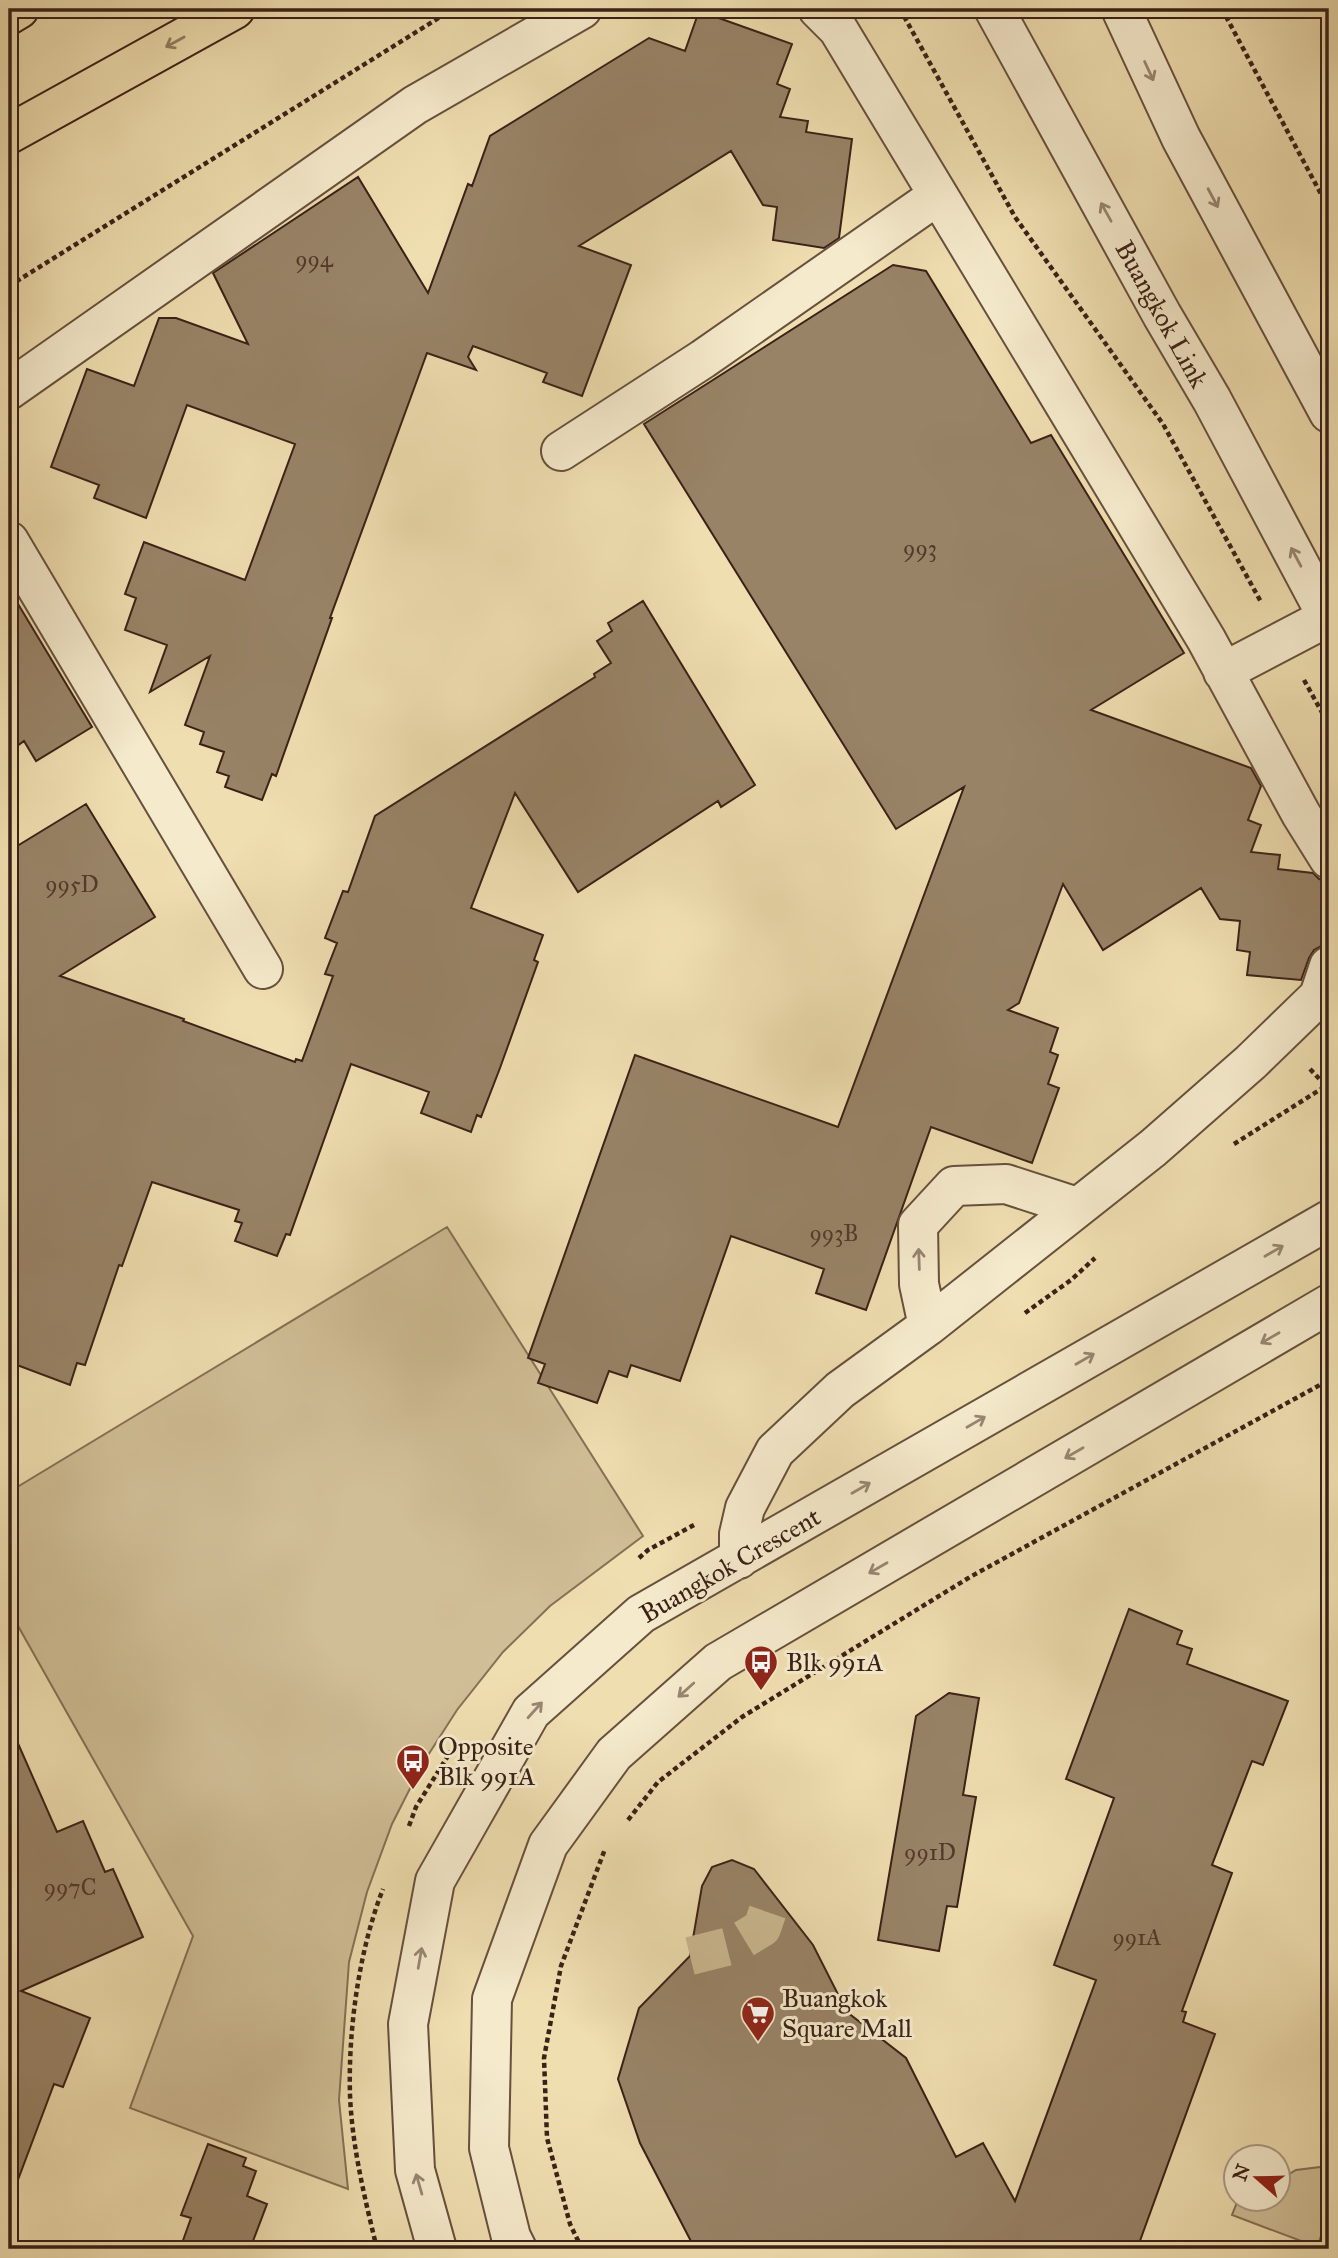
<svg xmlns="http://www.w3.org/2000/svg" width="1338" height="2258" font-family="'IM FELL Great Primer',serif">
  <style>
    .green { fill: #d0be96; stroke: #857056; stroke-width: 2 }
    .building { fill: #988367; stroke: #3a2117; stroke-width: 2 }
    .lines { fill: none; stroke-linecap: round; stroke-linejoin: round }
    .minor-tunnel { stroke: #cbb891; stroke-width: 38; stroke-dasharray: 38 19; stroke-linecap: butt }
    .minor-casing { stroke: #67503d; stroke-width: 42 }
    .major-casing { stroke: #3a2117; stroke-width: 42 }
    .path { stroke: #3a2117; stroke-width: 4.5; stroke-dasharray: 5 3.5; stroke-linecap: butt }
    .minor { stroke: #f5eacc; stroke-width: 38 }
    .major { stroke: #efdeb0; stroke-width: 38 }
    .oneway { stroke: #948064 }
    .oneway2 { stroke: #988672 }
    .labels { text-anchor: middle; stroke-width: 6; stroke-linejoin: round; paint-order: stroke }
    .number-label { font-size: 23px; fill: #523a2b }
    .street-label { font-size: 26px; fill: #3a2117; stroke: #f5eacc }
    .poi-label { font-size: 26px; fill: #3a2117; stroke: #f5eacc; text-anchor: start }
  </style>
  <rect width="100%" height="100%" fill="#efdeb0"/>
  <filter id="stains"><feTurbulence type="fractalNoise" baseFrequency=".00286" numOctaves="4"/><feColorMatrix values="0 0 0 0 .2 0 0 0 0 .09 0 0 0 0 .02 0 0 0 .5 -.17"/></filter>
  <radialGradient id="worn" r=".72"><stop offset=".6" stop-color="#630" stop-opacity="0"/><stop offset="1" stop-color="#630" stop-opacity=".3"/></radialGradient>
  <!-- green -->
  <path class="green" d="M447,1227l196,309 -93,70 -47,46 -46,58 -34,53 -31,61 -25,68 -18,70 -10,138 9,89 -218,-81 63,-172 -184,-326v-118z
    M1329,2163v51l-12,33 -85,-32 6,-15 12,4 5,-5 23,-1 1,-18 17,-10 32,-4z"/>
  <!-- building -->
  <path class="building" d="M699,11l93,33 -15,40 13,5 -10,28 28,4 -2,11 46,7 -13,99 -15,10 -51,-8 4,-33 -14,-2 -32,-54 -152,95 52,19 -49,131 -39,-14 4,-9 -74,-27 -5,11 8,13 -49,-17 -97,265h2l-56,158 -4,-2 -10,26 -37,-13 4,-11 -12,-4 7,-20 -24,-8 4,-12 -19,-7 25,-69 -60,36 17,-47 -42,-15 11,-32 -11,-4 19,-52 101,38 50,-136 -108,-39 -41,113 -52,-20 5,-13 -48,-18 36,-98 47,17 25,-68h17l72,26 -35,-71 145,-96 70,116 40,-109 4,2 18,-50 159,-98 36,13z
    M893,265l33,6 105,172 20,-8 133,218 -93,57 160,58 10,18 -13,34 13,5 -10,27 29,3 -2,14 35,4 6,6 9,2 -7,65 -7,4 -5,8 -8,22 -54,-5 3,-23 -13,-2 3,-29 -20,-2 -19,-31 -98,62 -40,-66 -44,119 -11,7 50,18 -8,24 8,3 -10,29 11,4 -27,75 -101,-36 -65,183 -50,-17 8,-24 -93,-33 -51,145 -49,-16 -4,12 -18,-6 -12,32 -59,-20 7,-19 -17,-6 107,-303 203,72 126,-340 -68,42 -252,-405z
    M9,589l83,138 -56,34 -12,-20 -15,11z
    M643,601l112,184 -34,22 -3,-6 -140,91 -63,-99 -44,115 72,27 -9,25 4,2 -38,106 -19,49 -4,-2 -6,17 -50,-19 8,-21 -78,-28 -61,171 -4,-1 -9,22 -42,-15 7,-18 -7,-2 4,-11 -87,-28 -30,84 -3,-1 -34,100 -8,-2 -7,22 -61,-23v-511l77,-47 69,113 -95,59 124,43 -1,2 112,41 1,-3 6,2 31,-85 -8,-2 12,-31 -12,-5 18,-47 5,1 27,-76 220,-139 -1,-3 17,-11 -14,-22 15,-10 -4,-8z
    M1129,1609l53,22 -5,13 15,5 -5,15 101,37 -25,64 -11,-4 -40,104 20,8 -50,138 4,1 -3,10 32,12 -78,215h-442l-55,-106 -22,-64 21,-71 51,-52 12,-70 10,-19 20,-7 22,9 59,76 34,67 59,46 50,99 27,-14 32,58 81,-221 -42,-15 60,-167 -48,-19z
    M949,1693l30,5 -16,97 13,2 -19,110 -10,-1 -8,45 -61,-11 38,-224z
    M9,1723l48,109 26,-11 22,51 8,-3 30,68 -122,54 69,27 -27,69 -9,-3 -41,109h-4z
    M208,2144l38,14 -3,8 13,5 -9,25 20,8 -17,45h-70l11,-31 -10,-3z"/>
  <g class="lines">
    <!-- minor-tunnel -->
    <path class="minor-tunnel" d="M690,1956l44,-11 28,-17 11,-32"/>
    <!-- minor casing -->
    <g class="minor-casing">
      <path id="minor" d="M818,9l20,20 368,610 95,175 28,45
        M994,9l168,306 50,85 117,220
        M1121,9l60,129 148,275
        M9,390l406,-285 167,-96
        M561,451l142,-92 234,-163
        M9,541l254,428
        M1223,672l105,-55
        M928,1326l-9,-42 -1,-59 36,-39 52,-2 71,23
        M739,1559v-25l6,-26 30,-57 65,-61 88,-64 225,-178 98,-86 68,-66 10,-30
        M437,2249l-22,-79 -7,-146 27,-143 96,-169 110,-98 688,-394
        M517,2249l-6,-12 -22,-89 3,-149 56,-154 66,-91 104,-92 611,-358"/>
    </g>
    <!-- major casing -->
    <g class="major-casing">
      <path id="major" d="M9,15l10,-6
        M9,134l226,-125"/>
    </g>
    <!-- path -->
    <path class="path" d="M900,9l115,208 148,207 98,178
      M1222,9l107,200
      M9,286l444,-277
      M1304,680l25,45
      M1310,1069l16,17
      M1234,1144l95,-60
      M1025,1313l46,-33 24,-22
      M639,1558l9,-8 46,-25
      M628,1820l30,-38 84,-65 228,-140 359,-197
      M409,1826l7,-19 35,-56
      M377,2249c-12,-50 -25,-102 -27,-154 -2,-65 9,-145 33,-206
      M582,2249l-12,-25 -23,-86 -3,-80 17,-92 44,-117"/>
    <!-- minor -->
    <use href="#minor" class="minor"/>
    <!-- major -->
    <use href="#major" class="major"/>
  </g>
  <!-- one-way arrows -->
  <defs><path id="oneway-shaft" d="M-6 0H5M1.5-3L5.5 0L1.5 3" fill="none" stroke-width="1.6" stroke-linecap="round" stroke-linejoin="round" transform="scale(1.75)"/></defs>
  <use class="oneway" href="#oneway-shaft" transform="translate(175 42) rotate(151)"/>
  <g class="oneway2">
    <use href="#oneway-shaft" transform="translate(1149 71) rotate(65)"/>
    <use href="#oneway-shaft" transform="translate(1213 198) rotate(62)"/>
    <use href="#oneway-shaft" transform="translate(1106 212) rotate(-119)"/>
    <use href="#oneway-shaft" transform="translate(1296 557) rotate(-118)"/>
    <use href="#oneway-shaft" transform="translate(1274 1251) rotate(-30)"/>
    <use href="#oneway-shaft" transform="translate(919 1259) rotate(-92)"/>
    <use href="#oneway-shaft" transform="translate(1270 1338) rotate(150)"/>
    <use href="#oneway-shaft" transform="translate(1085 1359) rotate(-30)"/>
    <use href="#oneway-shaft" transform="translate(976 1422) rotate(-30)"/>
    <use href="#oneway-shaft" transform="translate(1074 1453) rotate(150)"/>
    <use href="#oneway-shaft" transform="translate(861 1488) rotate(-30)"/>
    <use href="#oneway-shaft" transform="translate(878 1568) rotate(150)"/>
    <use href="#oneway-shaft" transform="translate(686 1690) rotate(138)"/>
    <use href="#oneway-shaft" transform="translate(535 1710) rotate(-48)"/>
    <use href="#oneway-shaft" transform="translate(420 1958) rotate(-80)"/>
    <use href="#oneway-shaft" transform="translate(419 2184) rotate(-106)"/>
  </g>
  <!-- icons -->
  <defs>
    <g id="bus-pin" transform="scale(1.75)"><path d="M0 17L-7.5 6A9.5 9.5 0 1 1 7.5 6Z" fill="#8f2418" stroke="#f5eacc"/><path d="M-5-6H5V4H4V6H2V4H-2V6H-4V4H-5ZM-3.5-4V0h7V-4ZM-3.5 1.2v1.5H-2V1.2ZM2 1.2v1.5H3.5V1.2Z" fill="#fff"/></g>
    <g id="supermarket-pin" transform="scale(1.75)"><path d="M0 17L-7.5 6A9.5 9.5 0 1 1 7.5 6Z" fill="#8f2418" stroke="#f5eacc"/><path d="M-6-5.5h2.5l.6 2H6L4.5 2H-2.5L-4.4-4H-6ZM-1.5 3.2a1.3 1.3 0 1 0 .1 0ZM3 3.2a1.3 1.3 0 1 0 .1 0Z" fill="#fff"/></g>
  </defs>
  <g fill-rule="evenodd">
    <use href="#bus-pin" x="761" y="1662"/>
    <use href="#bus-pin" x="413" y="1761"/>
    <use href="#supermarket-pin" x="758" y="2013"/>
  </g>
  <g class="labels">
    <!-- number labels -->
    <g class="number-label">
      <text x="314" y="267">994</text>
      <text x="920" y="556">993</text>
      <text x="72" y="892">995D</text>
      <text x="834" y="1241">993B</text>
      <text x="930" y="1860">991D</text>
      <text x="70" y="1895">997C</text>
      <text x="1137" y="1945">991A</text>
    </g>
    <!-- street labels -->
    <g class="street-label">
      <text transform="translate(1162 314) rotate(61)" y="9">Buangkok Link</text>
      <text transform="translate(730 1565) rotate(-30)" y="9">Buangkok Crescent</text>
    </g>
    <!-- poi labels -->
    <g class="poi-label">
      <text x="786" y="1671">Blk 991A</text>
      <text x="438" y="1755">Opposite<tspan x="438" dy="30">Blk 991A</tspan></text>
      <text x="782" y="2007">Buangkok<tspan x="782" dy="30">Square Mall</tspan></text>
    </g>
  </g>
  <!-- margin -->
  <rect width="1338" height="2258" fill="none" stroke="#efdeb0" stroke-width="35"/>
  <rect x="10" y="10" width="1317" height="2237" fill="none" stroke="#3a2117" stroke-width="3.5"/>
  <rect x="18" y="18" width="1303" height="2223" fill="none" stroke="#3a2117" stroke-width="2"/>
  <!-- north arrow -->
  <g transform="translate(1257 2178) rotate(290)"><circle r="33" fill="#f5eacc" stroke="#aa9a84" stroke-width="2"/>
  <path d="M0-5L12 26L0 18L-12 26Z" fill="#8f2418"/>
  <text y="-10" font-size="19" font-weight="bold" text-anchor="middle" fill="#3a2117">N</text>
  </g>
  <rect width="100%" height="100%" filter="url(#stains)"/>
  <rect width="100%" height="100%" fill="url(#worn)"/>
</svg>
